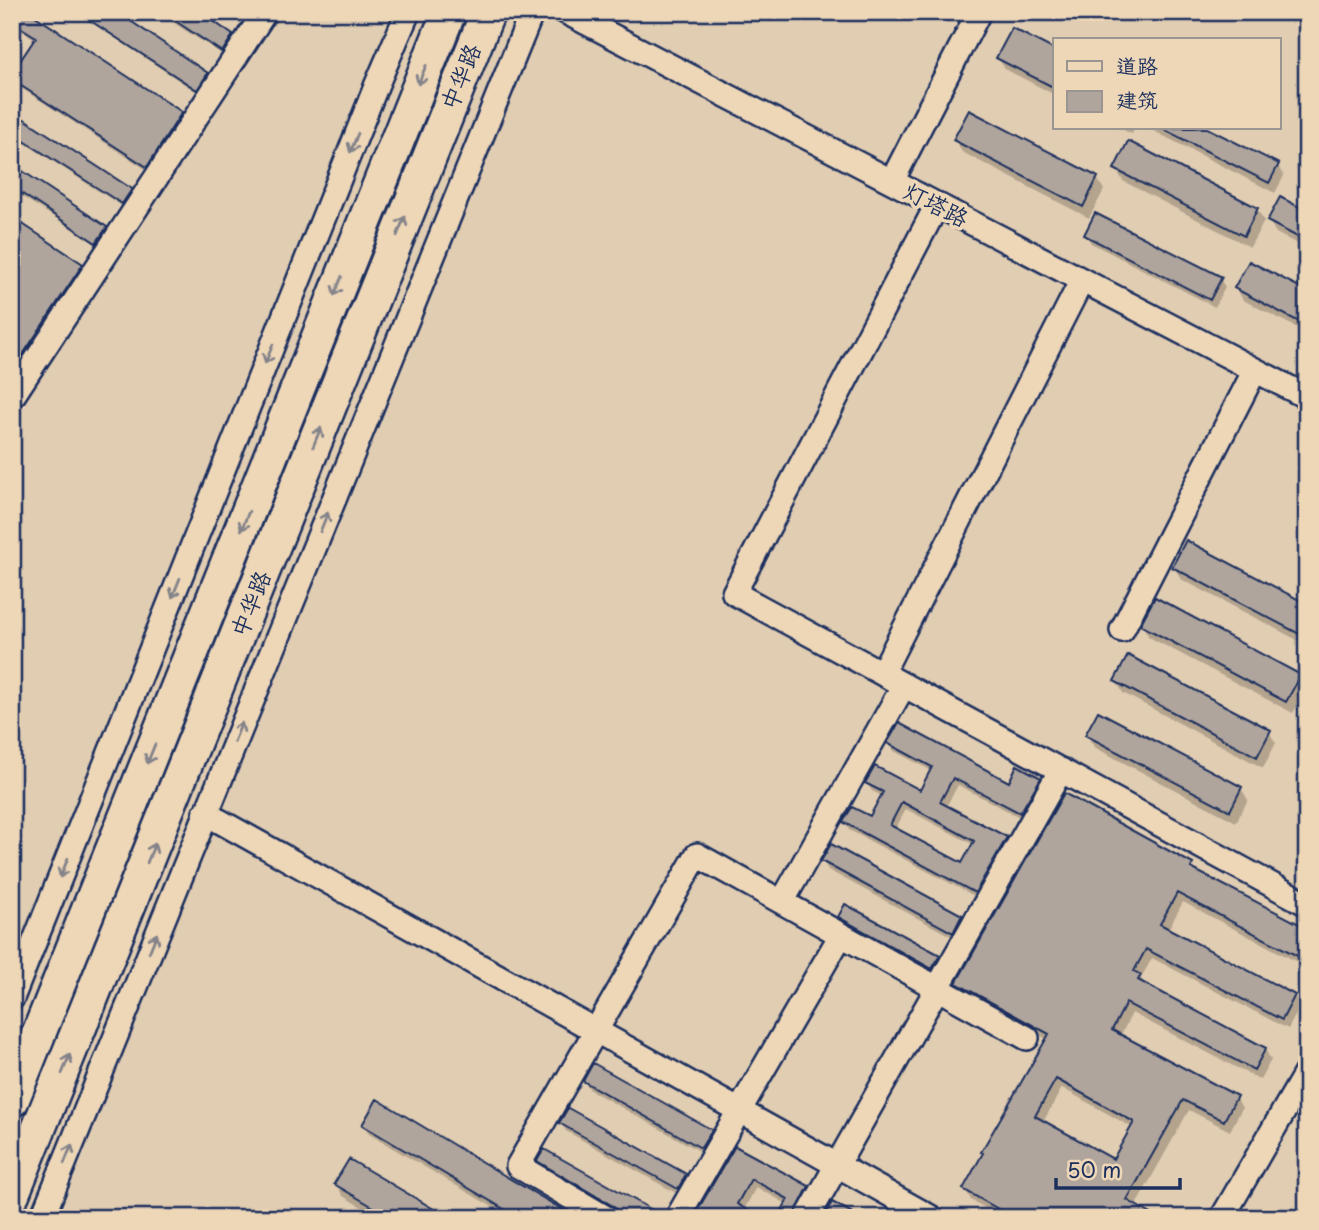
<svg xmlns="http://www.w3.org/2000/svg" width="1319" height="1230" font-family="'Playpen Sans','LXGW WenKai TC',sans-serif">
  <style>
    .shadow { fill: #0003; fill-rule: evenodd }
    .building { fill: #b0a59d; stroke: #1b2f5e; stroke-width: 2; fill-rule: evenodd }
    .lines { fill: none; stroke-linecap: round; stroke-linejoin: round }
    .minor-casing { stroke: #1b2f5e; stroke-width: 28 }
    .highway-casing { stroke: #1b2f5e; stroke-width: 38 }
    .minor { stroke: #eed7b7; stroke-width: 23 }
    .highway { stroke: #eed7b7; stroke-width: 33 }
    .oneway { stroke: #84838a }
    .labels { text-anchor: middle; stroke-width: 7; stroke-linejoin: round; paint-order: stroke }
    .street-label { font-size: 23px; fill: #1b2f5e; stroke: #eed7b7 }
  </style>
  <rect width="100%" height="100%" fill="#e1cdb2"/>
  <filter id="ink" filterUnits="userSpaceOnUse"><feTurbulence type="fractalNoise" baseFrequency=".0143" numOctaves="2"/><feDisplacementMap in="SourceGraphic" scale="14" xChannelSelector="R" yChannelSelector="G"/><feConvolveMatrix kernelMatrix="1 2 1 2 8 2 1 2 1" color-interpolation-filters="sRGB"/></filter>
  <g filter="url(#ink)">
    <!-- shadow -->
    <path class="shadow" d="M12,12l169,101 4,7 -35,52 -138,-90v-24l9,5 15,-23 -24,-16z
      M76,12h36l95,62 4,6 -10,15z
      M157,12h39l36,24 4,6 -10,15z
      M1055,52v43l-50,-26 -7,-11z
      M12,112l119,78 3,6 -9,12 -113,-73z
      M1119,128h16l-3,6z
      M1148,128h55l75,38 6,10 -9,17z
      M955,140l142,38 7,12 -15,28 -127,-66z
      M1307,149v14l-4,-7z
      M12,167l94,61 3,5 -9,14 -88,-57z
      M1116,169l141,40 7,12 -14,26 -127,-66z
      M1307,213v36l-31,-16 -7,-12z
      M12,219l70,46 3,6 -73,110z
      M1086,235l134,44 5,8 -10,20 -124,-64z
      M1236,288l71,5v40l-64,-33z
      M1174,567l133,39v39l-126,-66z
      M1142,625l158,51 7,12 -14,25 -144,-76z
      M1116,681l153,51 7,11 -13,25 -140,-75z
      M1087,735l154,53 7,12 -12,22 -142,-75z
      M889,743l120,41 30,-5 5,8 -19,33 -67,-35 -12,22 59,32 5,7 -30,53 -131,-69 -4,-8 25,-3 12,-23 -10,-5 -5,-8 54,9 11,-21 -38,-20zM906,809l68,36 -12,21 -67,-36z
      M831,846l130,71 5,8 -8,15 -130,-70 -5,-9z
      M1191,865l4,7 112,58v37l-124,-65 -15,28 126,66 6,11 -12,22 -136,-71 -11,20 4,8 120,63 6,11 -11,20 -128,-67 -12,24 116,60 6,11 -12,23 -41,-21 -54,97 20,11h-152l-32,-18 -6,-11 83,-149 -83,-47 -7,-10zM1062,1088l71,40 -19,33 -71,-39z
      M840,917l99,40 5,8 -7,12 -92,-51z
      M585,1081l125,51 5,8 -8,15 -117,-65z
      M561,1123l124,53 5,8 -7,13 -117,-66z
      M364,1125l209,93h-62l-142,-84z
      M736,1148l72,39 5,9 -12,22h-21l7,-14 -31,-17 -12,23 14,8h-63z
      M539,1161l124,57h-41l-78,-48z
      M336,1184l110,34h-66l-37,-22z
      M316,1211l12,7h-16z"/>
    <!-- building -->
    <path class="building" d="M12,12h17l153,100 -35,55 -135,-87v-7l24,-36 -24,-15z
      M77,12h40l91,61 -11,17z
      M162,12h38l33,23 -11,17z
      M1012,28l43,22v38l-59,-30z
      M969,110l129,67 -15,30 -130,-67z
      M12,111l120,78 -10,15 -110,-71z
      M1161,128h46l72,36 -10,19z
      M1128,141l130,67 -14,28 -130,-67z
      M21,170l86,57 -11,16 -84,-56z
      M1280,197l27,14v31l-40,-21z
      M1095,213l127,64 -12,23 -126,-65z
      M12,217l71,47 -71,107z
      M1249,261l58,30v35l-73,-38z
      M1186,540l121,64v34l-135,-71z
      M1155,597l146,78 -15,27 -146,-77z
      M1128,655l143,75 -14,27 -143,-76z
      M1098,711l144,76 -12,24 -145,-76z
      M899,723l110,59 8,-17 24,13 -21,35 -67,-35 -13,24 67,35 -32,56 -132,-71 9,-15 18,9 13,-24 -18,-9 10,-17 45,24 12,-23 -45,-24zM902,802l72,39 -12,22 -72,-38z
      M1064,793l129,71 -2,4 116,60v33l-130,-68 -17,31 135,71 -13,25 -136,-71 -12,22 7,4 -3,5 128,68 -12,22 -128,-67 -14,27 125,66 -13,25 -41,-21 -56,100 31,18h-144l-51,-29 20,-36 -2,-1 68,-118 -93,-51zM1056,1079l78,43 -21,37 -78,-43z
      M831,844l131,71 -9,18 -132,-72z
      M845,904l95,51 -8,14 -94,-52z
      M593,1063l119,67 -11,18 -118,-67z
      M377,1099l140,84 60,35h-58l-157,-93z
      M568,1108l118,66 -8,15 -119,-66z
      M735,1146l74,40 -16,32h-15l10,-19 -37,-20 -14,25 24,14h-52l-12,-7z
      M544,1149l119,67v2h-34l-10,-6 -6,-6 -76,-45z
      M349,1159l100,59h-57l-58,-34z
      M832,1202l30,16h-39z"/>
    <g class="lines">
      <!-- minor casing -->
      <g class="minor-casing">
        <path id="minor" d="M566,12l741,385
          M892,181l87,-169
          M937,205l-203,388 573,311
          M12,397l253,-385
          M1122,630l133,-260
          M882,673l200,-393
          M205,813l727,405
          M782,902l122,-217
          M12,998l365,-914 31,-72
          M42,1218l490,-1206
          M606,1218l-88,-52 179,-311 330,183
          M677,1218l164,-283
          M807,1218l254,-448
          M1222,1218l85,-147"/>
      </g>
      <!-- highway casing -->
      <g class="highway-casing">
        <path id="highway" d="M12,1100l437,-1088
          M12,1195l476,-1183"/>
      </g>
      <!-- minor -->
      <use href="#minor" class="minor"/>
      <!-- highway -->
      <use href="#highway" class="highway"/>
    </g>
    <!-- one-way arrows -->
    <defs><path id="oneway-shaft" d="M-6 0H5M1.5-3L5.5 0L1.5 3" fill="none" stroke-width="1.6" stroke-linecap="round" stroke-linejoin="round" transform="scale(1.75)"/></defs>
    <g class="oneway">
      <use href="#oneway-shaft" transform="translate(422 75) rotate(113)"/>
      <use href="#oneway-shaft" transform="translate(354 143) rotate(112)"/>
      <use href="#oneway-shaft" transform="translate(401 226) rotate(-68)"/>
      <use href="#oneway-shaft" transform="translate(338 286) rotate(112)"/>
      <use href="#oneway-shaft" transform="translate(269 354) rotate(112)"/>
      <use href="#oneway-shaft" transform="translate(317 437) rotate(-68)"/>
      <use href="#oneway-shaft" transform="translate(245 521) rotate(112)"/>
      <use href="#oneway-shaft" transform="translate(324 522) rotate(-68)"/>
      <use href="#oneway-shaft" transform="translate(176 588) rotate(112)"/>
      <use href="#oneway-shaft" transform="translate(238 732) rotate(-68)"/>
      <use href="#oneway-shaft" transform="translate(151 754) rotate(112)"/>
      <use href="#oneway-shaft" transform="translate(151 853) rotate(-68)"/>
      <use href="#oneway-shaft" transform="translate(64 868) rotate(112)"/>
      <use href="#oneway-shaft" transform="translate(153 943) rotate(-68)"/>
      <use href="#oneway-shaft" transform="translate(66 1064) rotate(-68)"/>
      <use href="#oneway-shaft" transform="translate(68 1154) rotate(-68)"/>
    </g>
  </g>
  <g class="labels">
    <!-- street labels -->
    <g class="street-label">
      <text transform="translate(461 77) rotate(-68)" y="8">中华路</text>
      <text transform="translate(936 205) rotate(27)" y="8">灯塔路</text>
      <text transform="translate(251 604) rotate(-68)" y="8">中华路</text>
    </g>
  </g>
  <!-- margin -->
  <rect width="1319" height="1230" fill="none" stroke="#eed7b7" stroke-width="42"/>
  <rect x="21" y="21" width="1277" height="1188" fill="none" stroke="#1b2f5e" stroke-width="2.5" filter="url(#ink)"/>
  <!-- legend -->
  <rect x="1053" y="38" width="228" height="91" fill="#eed7b7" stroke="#9a9493" stroke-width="2"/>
  <rect x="1067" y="61" width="35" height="10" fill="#eed7b7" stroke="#9a9493" stroke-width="2"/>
  <text x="1116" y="74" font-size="21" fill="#1b2f5e">道路</text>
  <rect x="1067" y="91" width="35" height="21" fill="#b0a59d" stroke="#9a9493" stroke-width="2"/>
  <text x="1116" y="108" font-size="21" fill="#1b2f5e">建筑</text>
  <!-- scale -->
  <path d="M1056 1178v10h124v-10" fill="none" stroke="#1b2f5e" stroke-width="3.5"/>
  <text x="1067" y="1178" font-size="21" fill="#1b2f5e" stroke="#eed7b7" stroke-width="5" paint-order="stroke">50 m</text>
</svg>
